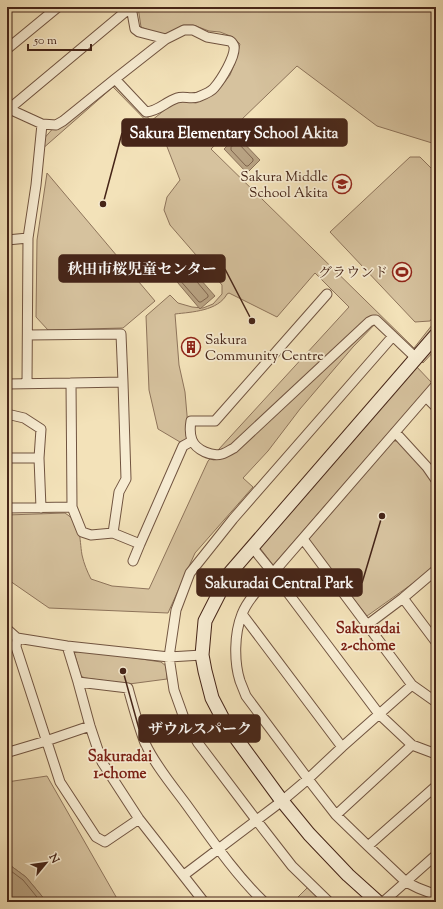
<svg xmlns="http://www.w3.org/2000/svg" width="443" height="909" font-family="'Sorts Mill Goudy','Noto Serif JP',serif">
  <style>
    .green { fill: #d6c29e; stroke: #8e745b }
    .water { fill: #b8a282; stroke: #8a7058 }
    .lines { fill: none; stroke-linecap: round; stroke-linejoin: round }
    .shore { stroke: #7f644d; stroke-width: 1 }
    .lane-casing { stroke: #715440; stroke-width: 6 }
    .street-casing { stroke: #715440; stroke-width: 11 }
    .secondary-casing { stroke: #462518; stroke-width: 15 }
    .lane { stroke: #f7ecd2; stroke-width: 4.5 }
    .street { stroke: #f7ecd2; stroke-width: 9 }
    .secondary { stroke: #f7ecd2; stroke-width: 13 }
    .labels { text-anchor: middle; stroke-width: 3.5; stroke-linejoin: round; paint-order: stroke }
    .poi-label { font-size: 14px; fill: #462518; stroke: #f7ecd2; text-anchor: end }
    .neighbourhood-label { font-size: 15px; font-weight: bold; fill: #7a1f14; stroke: #f7ecd2 }
    .leader { fill: none; stroke: #462518; stroke-width: 1.5 }
    .callout-dot { fill: #462518; stroke: #f7ecd2; stroke-width: 1.5 }
    .callout { fill: #462518; stroke: #462518; stroke-width: 1.5 }
    .callout-label { font-size: 15px; text-anchor: middle; font-weight: bold; fill: #fff }
  </style>
  <rect width="100%" height="100%" fill="#f3e2b9"/>
  <filter id="stains"><feTurbulence type="fractalNoise" baseFrequency=".005" numOctaves="4"/><feColorMatrix values="0 0 0 0 .2 0 0 0 0 .09 0 0 0 0 .02 0 0 0 .5 -.17"/></filter>
  <radialGradient id="worn" r=".72"><stop offset=".6" stop-color="#630" stop-opacity="0"/><stop offset="1" stop-color="#630" stop-opacity=".3"/></radialGradient>
  <!-- green -->
  <path class="green" d="M138,7h298v141l-4,-5 -55,-17 -80,-60 -86,83 203,199 22,-28v29l-13,14 -7,-9 -37,-34 -26,27 -53,62 -32,42 -25,27 10,9 -58,66 -27,60 -119,-5 -39,-27h-3v-66l58,-2c17,11 14,24 17,42 2,9 5,16 9,24l21,7 37,3 59,-128 141,-154 -34,-34 -38,44 -48,-24 -2,1c-9,17 -35,18 -52,20l4,51 6,27 4,46 -9,4 -22,-13 -9,-39 -3,-74 24,-21 8,8 14,4 11,1 10,-4 9,-10v-9l-52,-60 -6,-15 3,-13 13,-17 -16,-41 -51,-52 -72,63v-8l15,-17 59,-46 36,42 21,-17 12,-3 12,2 21,-11 13,-17 4,-10 6,-21 -7,-7 -13,-5 -11,-1 -16,-6h-10l-20,11 -22,-9z
    M410,157h10l16,16v139l-6,9 -15,1 -85,-90z
    M47,173l108,128 -32,27 -75,2 -12,-13 1,-77z
    M415,365l17,18 -159,182 -13,-17z
    M393,441h5l26,27 11,21 1,73 -3,7 -66,47 -59,-76z
    M88,651l73,11 5,4 1,13 -38,5 -44,-6 -4,-2 -7,-24z
    M47,776l72,126h-70l-3,-1 -20,-24 -19,-14v-81z
    M310,885l17,17h-34z"/>
  <!-- water -->
  <path class="water" d="M237,136l23,24 -13,13 -23,-24z
    M186,263l29,33 -15,13 -28,-33z
    M7,863l19,14 20,24 3,1h-42z"/>
  <g class="lines">
    <!-- shore -->
    <path class="shore" d="M235,143h3l15,16v2l-5,5h-2l-15,-16v-2z
      M185,270h2l21,25v2l-7,5h-2l-21,-24 1,-3z
      M7,868l16,12 18,22"/>
    <!-- lane casing -->
    <g class="lane-casing">
      <path id="lane" d="M436,142v1"/>
    </g>
    <!-- street casing -->
    <g class="street-casing">
      <path id="street" d="M131,7l4,22 4,3 27,7
        M7,49l51,-42
        M7,108l35,16 14,1 7,-4 52,-42 51,-40 18,-9h9l14,7 23,4c2,1 3,3 4,5 2,10 -13,34 -20,42 -3,4 -11,7 -16,9 -7,2 -15,-1 -21,1 -12,4 -18,13 -31,14l-31,-33
        M9,109l122,-102
        M7,240l21,-2
        M327,294l-112,127h-24c-1,6 -1,14 1,19 4,10 20,17 30,14 4,-1 8,-4 12,-6l135,-126 4,-2h3l40,38
        M28,335l93,-1 2,48
        M123,382l3,97 -7,13 -6,41 -22,2 -9,-3 -10,-25 -1,-124z
        M27,383l1,-145 8,-53 6,-61
        M7,384l64,-1
        M436,385l-163,188c-11,12 -25,26 -31,41 -8,20 -8,48 -2,67 2,5 4,10 6,15l62,83 28,36 32,31 38,36 12,6 13,5h5
        M426,397l10,10
        M7,414l17,4 17,11 -2,29 2,50
        M395,432l32,35 9,13
        M7,458h32
        M7,508l65,-1
        M113,533l27,11
        M303,539l109,146 24,17
        M252,547l21,26 106,141 33,31 24,9
        M133,561l7,-17 43,-98 9,-5
        M403,598l33,44
        M242,614l100,133
        M367,625l36,-27 33,-28
        M7,629l10,9
        M67,646l11,36 12,44 12,36 37,57 65,83
        M78,682l50,6c5,18 10,37 17,55 10,22 27,42 41,61 24,33 48,69 78,98
        M7,750l2,2 37,-11 44,-15
        M336,815l76,-70
        M139,819l-34,23 -9,-5 -36,-55 -44,-135 1,-9 50,8 102,11 33,-2
        M368,846l68,-60
        M184,875l98,-74 26,-22 34,-32 70,-62
        M329,902l-37,-36 -35,-45 -59,-78 -14,-25 -10,-28 -5,-33 7,-47 14,-37 43,-54 160,-183
        M383,902l53,-47"/>
    </g>
    <!-- secondary casing -->
    <g class="secondary-casing">
      <path id="secondary" d="M378,902l-30,-27 -39,-41 -27,-33 -57,-78 -13,-25 -7,-27 -3,-16 3,-34 24,-47 207,-239"/>
    </g>
    <!-- lane -->
    <use href="#lane" class="lane"/>
    <!-- street -->
    <use href="#street" class="street"/>
    <!-- secondary -->
    <use href="#secondary" class="secondary"/>
  </g>
  <!-- icons -->
  <defs>
    <g id="school-ring" transform="scale(1)"><circle r="9.5" fill="#f7ecd2" stroke="#8f2418" stroke-width="1.5"/><path d="M0-5L7-2L0 1L-7-2ZM-4 1L0 2.5L4 1V4Q0 6-4 4Z" fill="#8f2418"/></g>
    <g id="stadium-ring" transform="scale(1)"><circle r="9.5" fill="#f7ecd2" stroke="#8f2418" stroke-width="1.5"/><path d="M0-5a6.5 5 0 1 0 0 10a6.5 5 0 1 0 0-10ZM-3.5-1.8h7v3.6h-7Z" fill="#8f2418"/></g>
    <g id="building-ring" transform="scale(1)"><circle r="9.5" fill="#f7ecd2" stroke="#8f2418" stroke-width="1.5"/><path d="M-4-6H4V6H1V3H-1V6H-4ZM-2.5-4.3h1.7v1.8h-1.7ZM.8-4.3h1.7v1.8H.8ZM-2.5-1h1.7V.8h-1.7ZM.8-1h1.7V.8H.8Z" fill="#8f2418"/></g>
  </defs>
  <g fill-rule="evenodd">
    <use href="#school-ring" x="342" y="184"/>
    <use href="#stadium-ring" x="402" y="272"/>
    <use href="#building-ring" x="191" y="347"/>
  </g>
  <g class="labels">
    <!-- poi labels -->
    <g class="poi-label">
      <text x="328" y="181">Sakura Middle<tspan x="328" dy="16">School Akita</tspan></text>
      <text x="388" y="277">グラウンド</text>
      <text x="205" y="344" text-anchor="start">Sakura<tspan x="205" dy="16">Community Centre</tspan></text>
    </g>
    <!-- neighbourhood labels -->
    <g class="neighbourhood-label">
      <text x="368" y="633">Sakuradai<tspan x="368" dy="17">2-chome</tspan></text>
      <text x="120" y="761">Sakuradai<tspan x="120" dy="17">1-chome</tspan></text>
    </g>
  </g>
  <!-- callouts -->
  <path class="leader" d="M103 204L122 133M252 321L225 269M382 516L362 583M123 671L139 729"/>
  <g class="callout-dot">
    <circle cx="103" cy="204" r="4"/>
    <circle cx="252" cy="321" r="4"/>
    <circle cx="382" cy="516" r="4"/>
    <circle cx="123" cy="671" r="4"/>
  </g>
  <g class="callout">
    <rect x="122" y="119" width="225" height="27" rx="4"/>
    <rect x="59" y="255" width="166" height="27" rx="4"/>
    <rect x="197" y="569" width="165" height="27" rx="4"/>
    <rect x="139" y="715" width="121" height="27" rx="4"/>
  </g>
  <g class="callout-label">
    <text x="234" y="138">Sakura Elementary School Akita</text>
    <text x="142" y="274">秋田市桜児童センター</text>
    <text x="279" y="588">Sakuradai Central Park</text>
    <text x="200" y="734">ザウルスパーク</text>
  </g>
  <!-- margin -->
  <rect width="443" height="909" fill="none" stroke="#f3e2b9" stroke-width="24"/>
  <rect x="8" y="8" width="427" height="893" fill="none" stroke="#462518" stroke-width="2"/>
  <rect x="12" y="12" width="419" height="885" fill="none" stroke="#462518"/>
  <!-- north arrow -->
  <g transform="translate(46 863) rotate(61)" stroke="#f7ecd2" stroke-width="3" paint-order="stroke">
  <path d="M0-3L7 15L0 10L-7 15Z" fill="#462518"/>
  <text y="-6" font-size="11" font-weight="bold" text-anchor="middle" fill="#462518">N</text>
  </g>
  <!-- scale -->
  <path d="M28 44v6h63v-6" fill="none" stroke="#462518" stroke-width="2"/>
  <text x="34" y="44" font-size="12" fill="#462518" stroke="#f7ecd2" stroke-width="3" paint-order="stroke">50 m</text>
  <rect width="100%" height="100%" filter="url(#stains)"/>
  <rect width="100%" height="100%" fill="url(#worn)"/>
</svg>
